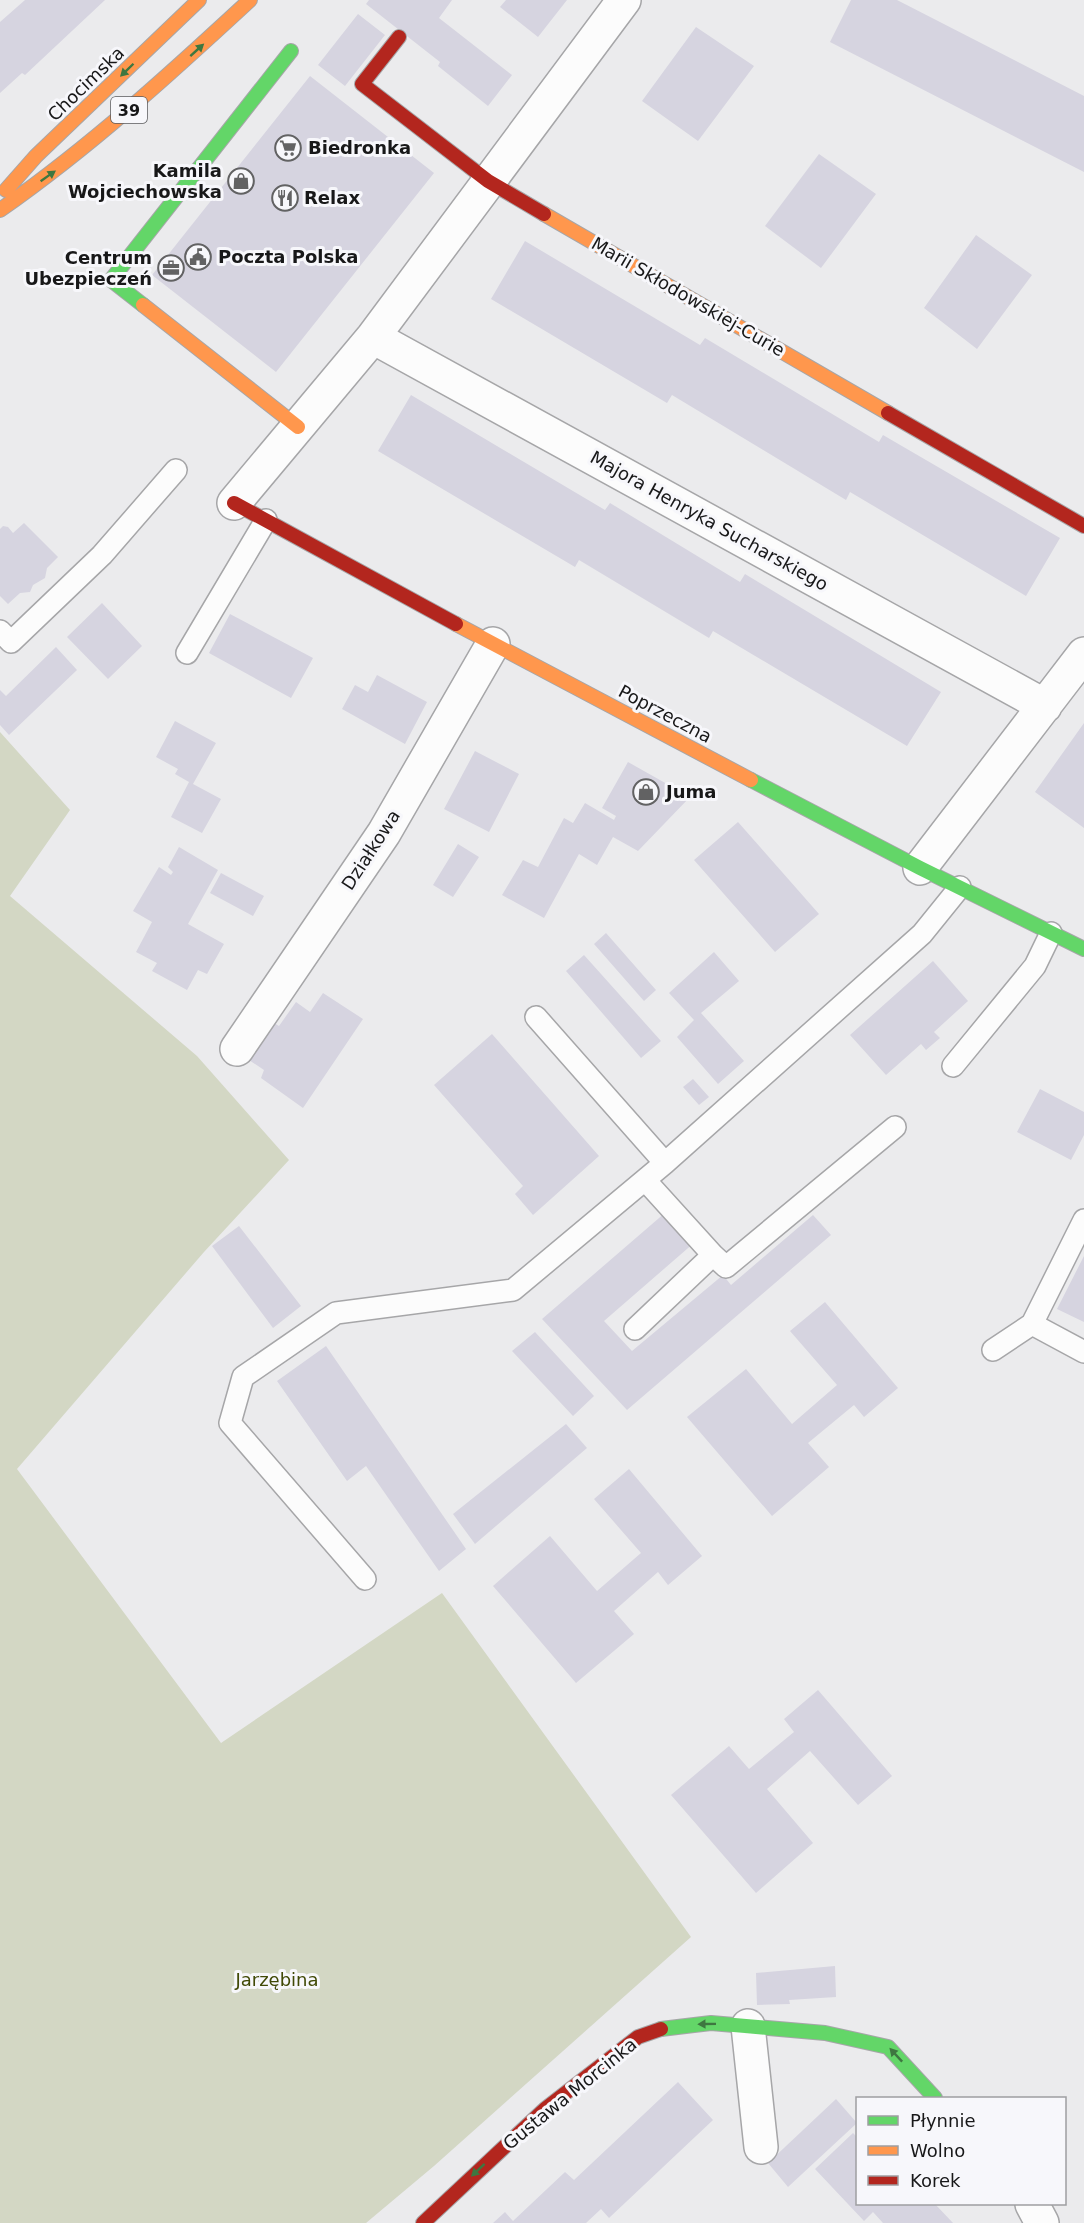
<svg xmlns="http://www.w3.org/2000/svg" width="1084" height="2223" font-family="'DejaVu Sans',sans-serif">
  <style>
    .green { fill: #d3d7c4 }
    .building { fill: #d6d4e0 }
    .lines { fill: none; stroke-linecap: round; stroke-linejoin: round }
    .lane-casing { stroke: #a6a6a8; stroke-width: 24 }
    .street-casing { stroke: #a6a6a8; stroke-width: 36 }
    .fast-casing { stroke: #a6a6a8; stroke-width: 16 }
    .slow-casing { stroke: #a6a6a8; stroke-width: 16 }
    .jam-casing { stroke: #a6a6a8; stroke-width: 16 }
    .lane { stroke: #fcfcfc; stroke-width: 21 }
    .street { stroke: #fcfcfc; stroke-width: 33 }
    .fast { stroke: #63d668; stroke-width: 14 }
    .slow { stroke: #ff974d; stroke-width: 14 }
    .jam { stroke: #b3261e; stroke-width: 14 }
    .oneway { fill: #3e7740 }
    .labels { text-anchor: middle; stroke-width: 6; stroke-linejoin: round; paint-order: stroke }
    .shield { fill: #f7f7fb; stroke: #5b5b5d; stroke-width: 1.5 }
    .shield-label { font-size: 16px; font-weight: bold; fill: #181819 }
    .street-label { font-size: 18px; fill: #181819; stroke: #f7f7fb }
    .poi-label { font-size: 18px; font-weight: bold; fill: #181819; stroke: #f7f7fb; text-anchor: start }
    .park-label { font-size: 18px; fill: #404906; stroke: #f7f7fb }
  </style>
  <rect width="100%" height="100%" fill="#ebebed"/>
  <!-- green -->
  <path class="green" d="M0,732l70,78 -60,86 187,160 92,104 -85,92 -187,217 204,274 221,-150 249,344 -257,229 -68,57h-366z"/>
  <!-- building -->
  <path class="building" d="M25,0h80l-80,75 -3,-2 -22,20v-71z
    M369,0h83l-13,18 73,57 -24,31 -50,-40 2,-4 -74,-58z
    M506,0h61l-29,37 -38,-30z
    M851,0h46l187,96v76l-254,-130z
    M358,14l27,21 -40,51 -27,-21z
    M696,27l58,39 -56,75 -56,-40z
    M310,76l124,97 -158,199 -124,-97z
    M819,154l57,40 -55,74 -56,-42z
    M976,235l56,40 -55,74 -53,-41z
    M525,241l175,104 5,-7 174,104 4,-7 177,103 -34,58 -176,-104 -4,8 -174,-105 -5,8 -176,-104z
    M411,395l194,115 5,-7 130,79 5,-8 196,118 -34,54 -194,-115 -4,7 -130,-78 -4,7 -197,-116z
    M24,523l34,34 -11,11 -2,10 -12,7 -3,7 -10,1 -12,11 -8,-8v-67l3,-3 5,1 5,6z
    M102,603l40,43 -34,33 -41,-42z
    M230,614l83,44 -22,40 -82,-45z
    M56,647l21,23 -68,65 -9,-10v-35l6,6z
    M377,675l50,27 -22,42 -63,-35 13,-24 13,7z
    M175,721l41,22 -23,41 28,15 -19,34 -31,-16 18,-35 -14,-8 3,-5 -22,-12z
    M1084,723v105l-49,-36z
    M475,751l44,23 -30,58 -45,-23z
    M628,762l62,35 -52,54 -25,-14 -16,28 -18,-11 -35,64 -42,-23 21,-35 15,7 26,-49 9,5 12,-20 29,17 2,-4 -14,-8z
    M738,822l81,92 -44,38 -81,-92z
    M458,844l21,13 -26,40 -20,-12z
    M179,847l39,23 -30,54 36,20 -17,30 -9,-4 -11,20 -35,-19 5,-8 -21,-11 16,-30 -19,-11 26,-44 12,8 2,-3 -5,-5z
    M221,873l43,23 -11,20 -43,-23z
    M606,933l50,57 -12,11 -50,-57z
    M714,952l25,29 -38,32 43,48 -26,23 -41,-47 17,-17 -25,-27z
    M584,955l77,86 -20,17 -75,-87z
    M933,961l35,40 -34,31 6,6 -14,12 -5,-6 -35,31 -36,-40z
    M323,993l40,26 -60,89 -42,-30 3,-8 -15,-10 25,-37 5,3 17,-24 14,10z
    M492,1034l107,122 -66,59 -18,-21 8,-8 -89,-101z
    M693,1079l16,18 -10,8 -16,-18z
    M1040,1089l44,23v23l-13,25 -54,-28z
    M666,1212l29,30 -91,79 28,30 91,-76 8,10 82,-70 18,20 -204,175 -85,-91z
    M239,1226l62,80 -28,22 -61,-82z
    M1084,1256v66l-27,-13z
    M825,1302l73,86 -34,29 -10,-12 -46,38 21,24 -57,49 -85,-99 59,-48 46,55 45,-39 -47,-54z
    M535,1332l59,64 -21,20 -61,-65z
    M326,1346l140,203 -27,22 -73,-105 -19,15 -70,-100z
    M566,1424l21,24 -112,96 -22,-30z
    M629,1469l73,87 -34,29 -10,-13 -44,39 20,23 -58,49 -83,-97 57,-50 47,55 44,-38 -47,-54z
    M818,1690l74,86 -34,29 -48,-54 -43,38 46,54 -57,50 -85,-98 58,-49 20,23 45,-37 -10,-13z
    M835,1966l1,31 -47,3 1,4 -33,1 -1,-32z
    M678,2082l35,38 -104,98 -8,-9 -15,14h-93l12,-11 8,9 52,-49 9,8z
    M836,2099l21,24 -69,64 -20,-24z
    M853,2133l5,5v66h77l18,19h-70l-10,-11 -9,9 -49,-52z"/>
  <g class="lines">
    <!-- lane casing -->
    <g class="lane-casing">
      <path id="lane" d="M0,631l11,11 91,-87 74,-85
        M187,653l79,-133
        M536,1017l129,146
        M953,1066l82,-100 16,-33
        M713,1255l13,12 169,-140
        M1032,1324l52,28
        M635,1329l78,-74 -68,-75
        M993,1350l39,-26 52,-104
        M365,1579l-135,-156 13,-46 93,-64 177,-23 152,-127 257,-229 38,-47"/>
    </g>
    <!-- street casing -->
    <g class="street-casing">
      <path id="street" d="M373,337l672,369
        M234,503l139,-166 251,-337
        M920,868l164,-214
        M237,1049l147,-216 109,-189
        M748,2026l13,121
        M1032,2204l10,19"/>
    </g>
    <!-- fast casing -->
    <g class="fast-casing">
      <path id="fast" d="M143,305l-32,-25 180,-229
        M751,780l169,88 164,81
        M661,2029l50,-6 114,10 63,14 47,51"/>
    </g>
    <!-- slow casing -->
    <g class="slow-casing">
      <path id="slow" d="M6,190l30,-34 163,-156
        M0,210c90,-63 170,-136 250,-210
        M544,214l344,199
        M143,305l155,122
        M456,624l295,156"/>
    </g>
    <!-- jam casing -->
    <g class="jam-casing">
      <path id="jam" d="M399,37l-37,47 126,97 56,33
        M888,413l196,113
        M234,503l222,121
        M423,2223l122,-114 93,-72 23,-8"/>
    </g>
    <!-- lane -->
    <use href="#lane" class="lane"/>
    <!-- street -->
    <use href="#street" class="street"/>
    <!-- fast -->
    <use href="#fast" class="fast"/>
    <!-- slow -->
    <use href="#slow" class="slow"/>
    <!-- jam -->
    <use href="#jam" class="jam"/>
  </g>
  <!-- one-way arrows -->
  <defs><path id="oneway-solid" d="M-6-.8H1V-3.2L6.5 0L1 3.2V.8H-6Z" transform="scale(1.5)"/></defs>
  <g class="oneway">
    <use href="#oneway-solid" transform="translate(197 50) rotate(-42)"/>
    <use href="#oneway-solid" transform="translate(127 70) rotate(136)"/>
    <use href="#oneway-solid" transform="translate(48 176) rotate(-35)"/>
    <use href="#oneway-solid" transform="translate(707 2024) rotate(179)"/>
    <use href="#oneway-solid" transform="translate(896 2055) rotate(-133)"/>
    <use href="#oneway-solid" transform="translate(478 2170) rotate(137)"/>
  </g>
  <!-- icons -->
  <defs>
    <g id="supermarket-ring" transform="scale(1.35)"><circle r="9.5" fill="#f7f7fb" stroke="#626263" stroke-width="1.5"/><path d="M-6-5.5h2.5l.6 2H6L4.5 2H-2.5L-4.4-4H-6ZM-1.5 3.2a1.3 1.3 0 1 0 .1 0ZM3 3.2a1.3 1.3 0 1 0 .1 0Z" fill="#626263"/></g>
    <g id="shop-ring" transform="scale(1.35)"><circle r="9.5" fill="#f7f7fb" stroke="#626263" stroke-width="1.5"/><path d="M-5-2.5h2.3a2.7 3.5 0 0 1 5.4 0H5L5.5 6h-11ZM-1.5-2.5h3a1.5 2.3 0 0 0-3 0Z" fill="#626263"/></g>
    <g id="restaurant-ring" transform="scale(1.35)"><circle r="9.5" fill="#f7f7fb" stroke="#626263" stroke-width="1.5"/><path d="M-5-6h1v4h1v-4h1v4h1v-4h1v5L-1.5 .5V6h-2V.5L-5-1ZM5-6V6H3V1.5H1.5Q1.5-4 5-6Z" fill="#626263"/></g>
    <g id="civic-ring" transform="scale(1.35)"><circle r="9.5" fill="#f7f7fb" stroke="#626263" stroke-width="1.5"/><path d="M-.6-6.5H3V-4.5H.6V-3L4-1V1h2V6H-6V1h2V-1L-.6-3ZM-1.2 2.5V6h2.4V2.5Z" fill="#626263"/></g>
    <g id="office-ring" transform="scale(1.35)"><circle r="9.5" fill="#f7f7fb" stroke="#626263" stroke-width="1.5"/><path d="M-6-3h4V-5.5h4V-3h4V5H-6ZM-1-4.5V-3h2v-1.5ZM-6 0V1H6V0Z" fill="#626263"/></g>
  </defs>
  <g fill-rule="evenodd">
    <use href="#supermarket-ring" x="288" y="148"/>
    <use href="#shop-ring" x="241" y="181"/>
    <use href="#restaurant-ring" x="285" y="198"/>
    <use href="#civic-ring" x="198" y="257"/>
    <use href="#office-ring" x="171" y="268"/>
    <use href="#shop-ring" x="646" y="792"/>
  </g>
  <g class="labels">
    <!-- shield labels -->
    <rect class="shield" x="111" y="97" width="36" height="26" rx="4.5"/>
    <g class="shield-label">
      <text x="129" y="116">39</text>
    </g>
    <!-- street labels -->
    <g class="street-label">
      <text transform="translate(86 84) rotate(-44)" y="6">Chocimska</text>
      <text transform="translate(688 297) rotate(30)" y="6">Marii Skłodowskiej-Curie</text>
      <text transform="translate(709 521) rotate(29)" y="6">Majora Henryka Sucharskiego</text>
      <text transform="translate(665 714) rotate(28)" y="6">Poprzeczna</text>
      <text transform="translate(371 850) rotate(-57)" y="6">Działkowa</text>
      <text transform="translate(570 2094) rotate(-39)" y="6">Gustawa Morcinka</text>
    </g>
    <!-- poi labels -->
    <g class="poi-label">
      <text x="308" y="154">Biedronka</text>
      <text x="222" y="177" text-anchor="end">Kamila<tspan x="222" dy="21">Wojciechowska</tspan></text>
      <text x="304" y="204">Relax</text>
      <text x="218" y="263">Poczta Polska</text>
      <text x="152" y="264" text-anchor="end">Centrum<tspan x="152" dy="21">Ubezpieczeń</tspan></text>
      <text x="666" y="798">Juma</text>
    </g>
    <!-- park labels -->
    <g class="park-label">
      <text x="277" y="1986">Jarzębina</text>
    </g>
  </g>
  <!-- legend -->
  <rect x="856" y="2097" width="210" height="108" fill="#f7f7fb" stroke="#9e9ea1" stroke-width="1.5"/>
  <rect x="868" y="2116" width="30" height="9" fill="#63d668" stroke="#9e9ea1" stroke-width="1.5"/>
  <text x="910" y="2127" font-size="18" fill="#181819">Płynnie</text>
  <rect x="868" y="2146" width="30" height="9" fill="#ff974d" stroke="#9e9ea1" stroke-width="1.5"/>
  <text x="910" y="2157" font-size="18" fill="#181819">Wolno</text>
  <rect x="868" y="2176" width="30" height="9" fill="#b3261e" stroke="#9e9ea1" stroke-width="1.5"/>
  <text x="910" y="2187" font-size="18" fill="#181819">Korek</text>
</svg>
